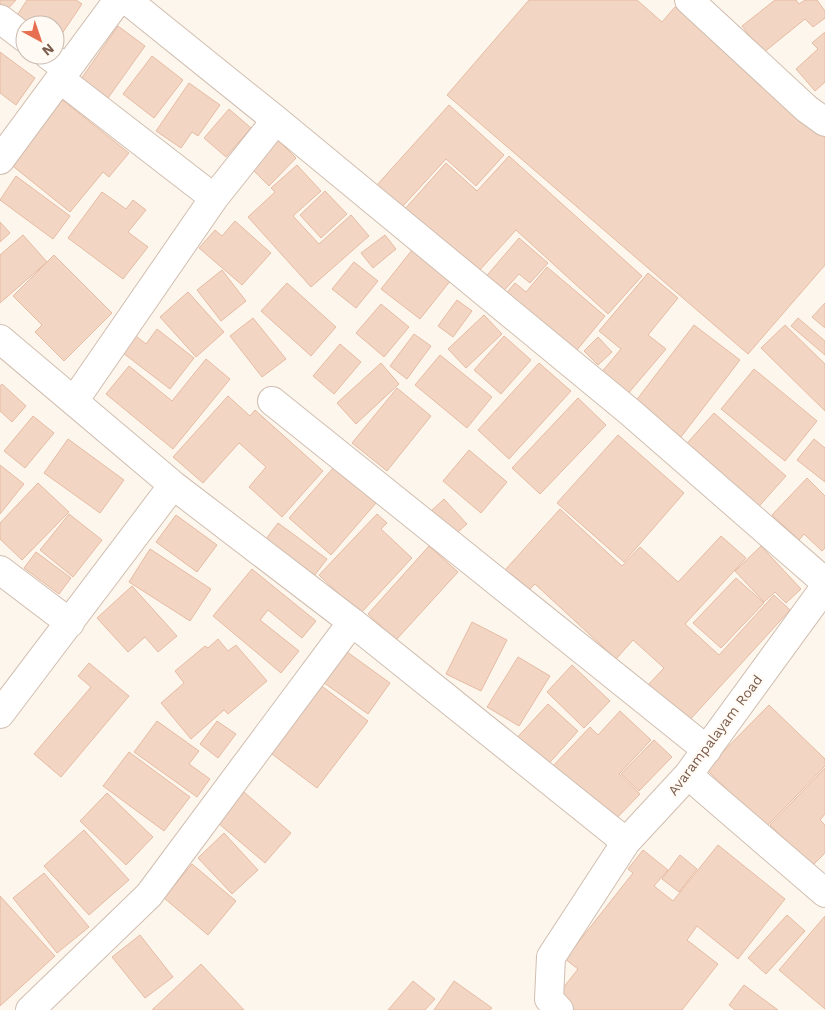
<svg xmlns="http://www.w3.org/2000/svg" width="825" height="1010" font-family="'Work Sans',sans-serif">
  <style>
    .building { fill: #f3d5c3; stroke: #e6bba3 }
    .lines { fill: none; stroke-linecap: round; stroke-linejoin: round }
    .minor-casing { stroke: #d1beb0; stroke-width: 30 }
    .minor { stroke: #fff; stroke-width: 28 }
    .labels { text-anchor: middle; stroke-width: 4; stroke-linejoin: round; paint-order: stroke }
    .street-label { font-size: 14px; fill: #7a5c4d; stroke: #fffaf3 }
  </style>
  <rect width="100%" height="100%" fill="#fdf6ec"/>
  <!-- building -->
  <path class="building" d="M0,0h16l-10,11 -6,-6z
    M27,0h49l6,4 -27,40v-19h-30l-11,-5z
    M529,0h108l25,22 13,-15 150,130v128l-77,89 -301,-259z
    M775,0h21l3,4 6,-4h12l8,11v7l-12,9 -8,-8 -42,34 -21,-27z
    M118,26l27,20 -37,52 -27,-19z
    M825,32v50l-10,9 -19,-22 22,-20 -6,-6z
    M0,52l35,26 -19,27 -16,-12z
    M152,56l31,24 -29,38 -31,-24z
    M189,83l31,22 -22,31 -6,-4 -11,16 -25,-17z
    M60,98l69,55 -20,24 -6,-5 -33,40 -61,-49z
    M449,105l55,50 -28,31 -30,-27 -44,48 -25,-22z
    M229,109l22,19 -25,29 -22,-19z
    M278,140l18,18 -27,28 -19,-19z
    M509,156l133,120 -34,38 -92,-84 -38,42 -75,-61 43,-48 31,28z
    M297,165l24,26 -28,25 26,28 32,-29 18,21 -58,51 -63,-70 27,-25 -4,-4z
    M16,176l54,40 -17,23 -53,-39z
    M325,191l22,23 -26,24 -21,-23z
    M102,192l24,17 7,-9 13,10 -18,22 20,15 -25,32 -55,-41z
    M235,221l36,32 -29,32 -43,-37 16,-18 7,6z
    M0,222l10,11 -10,9z
    M23,235l24,27 -47,41v-48z
    M385,235l11,14 -23,19 -12,-15z
    M519,238l29,25 -18,20 -11,-9 -19,21 -17,-15z
    M412,250l39,30 -31,39 -39,-30z
    M54,255l58,58 -48,48 -29,-29 7,-7 -29,-29z
    M354,262l24,19 -22,27 -24,-19z
    M547,267l58,49 -33,40 -70,-58 13,-15 11,9z
    M222,270l24,31 -25,20 -24,-31z
    M648,273l30,25 -30,37 18,14 -40,47 -26,-22 21,-25 -22,-18z
    M287,283l49,44 -25,29 -50,-45z
    M188,292l36,40 -28,25 -36,-40z
    M457,300l15,11 -19,26 -15,-11z
    M825,303v25l-13,-11z
    M381,304l28,23 -25,30 -28,-24z
    M484,315l18,19 -36,34 -18,-19z
    M253,318l33,41 -24,18 -32,-41z
    M798,318l27,23v14l-34,-29z
    M694,325l46,35 -59,77 -46,-35z
    M785,325l40,39v47l-64,-63z
    M157,329l37,29 -24,31 -47,-36 13,-17 10,8z
    M414,334l17,12 -24,33 -17,-13z
    M504,336l27,24 -30,34 -27,-24z
    M598,337l14,15 -14,13 -14,-14z
    M340,344l21,18 -27,32 -21,-18z
    M440,355l52,42 -25,31 -52,-43z
    M206,359l24,20 -57,70 -67,-55 23,-28 43,35z
    M381,363l18,21 -43,40 -19,-21z
    M539,363l32,28 -62,68 -31,-29z
    M754,369l63,52 -32,40 -64,-52z
    M2,384l24,22 -14,16 -12,-11v-25z
    M397,388l34,28 -44,55 -35,-28z
    M228,396l22,20 5,-6 68,61 -41,46 -33,-30 17,-20 -27,-24 -36,40 -30,-26z
    M578,398l28,27 -66,69 -28,-26z
    M714,413l72,63 -32,36 -72,-63z
    M33,416l21,17 -29,35 -21,-17z
    M618,435l66,58 -60,69 -67,-59z
    M68,439l56,41 -24,33 -56,-40z
    M814,439l11,9v34l-28,-22z
    M469,450l38,32 -26,31 -38,-32z
    M0,465l24,19 -24,30z
    M334,467l42,36 -45,52 -42,-37z
    M807,478l18,18v52l-3,3 -18,-17 -5,6 -27,-25z
    M38,483l31,29 -47,48 -22,-21v-16z
    M444,499l23,25 -15,13 -22,-25z
    M560,509l62,57 18,-19 38,35 43,-46 25,22 -61,66 34,31 55,-60 16,15 -103,113 -40,-37 17,-18 -31,-28 -17,19 -81,-75 -7,7 -23,-21z
    M69,514l33,26 -29,37 -33,-27z
    M377,514l10,9 -6,6 31,29 -52,56 -41,-39z
    M176,515l41,30 -20,27 -41,-30z
    M278,523l49,36 -16,21 -48,-37z
    M429,546l29,26 -62,68 -28,-26z
    M761,546l40,43 -15,14 -11,-11 -11,10 -29,-31z
    M150,549l61,40 -21,32 -61,-39z
    M36,552l35,26 -12,16 -35,-26z
    M252,569l64,52 -14,17 -34,-28 -8,10 39,31 -18,22 -68,-57z
    M736,578l28,25 -43,45 -28,-25z
    M132,586l45,50 -19,16 -13,-15 -17,15 -31,-34z
    M472,622l35,18 -26,51 -35,-17z
    M218,639l10,12 8,-6 31,36 -39,33 -4,-4 -33,29 -30,-36 23,-20 -9,-12 30,-25 3,2z
    M343,649l47,34 -22,31 -48,-34z
    M518,657l32,19 -31,50 -32,-19z
    M89,663l40,33 -68,81 -27,-23 57,-67 -13,-11z
    M572,665l38,36 -26,27 -37,-36z
    M319,684l49,37 -51,67 -49,-37z
    M548,704l30,27 -34,38 -30,-28z
    M769,705l56,54v7l-59,61 -60,-58z
    M620,711l31,29 -32,34 21,20 -29,30 -60,-56 39,-41 8,8z
    M157,721l42,30 -10,13 21,15 -13,18 -63,-45z
    M217,721l19,13 -18,24 -18,-14z
    M654,740l18,17 -33,34 -18,-17z
    M129,752l61,45 -26,34 -61,-45z
    M825,768v46l-5,6 5,5v28l-13,13 -42,-41z
    M244,792l47,41 -26,30 -47,-40z
    M107,793l46,44 -27,28 -46,-44z
    M84,830l45,50 -40,35 -45,-49z
    M224,833l34,37 -26,24 -34,-36z
    M718,845l67,54 -47,60 -41,-33 -10,14 31,24 -36,46h-109l-17,-13 22,-28 -13,-10 68,-86 -5,-4 15,-19 25,20 -14,16 19,15z
    M680,855l17,14 -18,23 -17,-13z
    M192,864l44,37 -28,34 -44,-37z
    M44,873l45,54 -32,26 -44,-55z
    M0,896l55,60 -55,50z
    M787,915l18,16 -39,43 -18,-16z
    M825,916v93l-46,-39z
    M140,935l33,42 -28,21 -33,-41z
    M201,964l43,46h-92z
    M413,981l22,18 -10,11h-37z
    M454,981l38,27 -2,2h-56z
    M744,985l34,25h-43l-6,-5z"/>
  <g class="lines">
    <!-- minor casing -->
    <g class="minor-casing">
      <path id="minor" d="M127,0l149,120 354,292 195,170
        M689,0l118,109 18,13
        M0,19l25,19
        M48,55l19,14
        M60,79l154,119
        M0,160l118,-160
        M0,339l173,146
        M74,401l140,-203 62,-78
        M272,401l435,349
        M0,570l70,53
        M0,714l173,-229 179,137 274,220
        M688,775l137,118
        M30,1010l119,-115 203,-273
        M559,1010l-10,-11 2,-42 75,-115 62,-67 137,-188"/>
    </g>
    <!-- minor -->
    <use href="#minor" class="minor"/>
  </g>
  <g class="labels">
    <!-- street labels -->
    <g class="street-label">
      <text transform="translate(715 735) rotate(-53)" y="5">Avarampalayam Road</text>
    </g>
  </g>
  <!-- north arrow -->
  <g transform="translate(40 40) rotate(140)"><circle r="24" fill="#fffaf3" stroke="#cabbb1"/>
  <path d="M0-4L9 19L0 12L-9 19Z" fill="#e76f51"/>
  <text y="-8" font-size="14" font-weight="bold" text-anchor="middle" fill="#7a5c4d">N</text>
  </g>
</svg>
